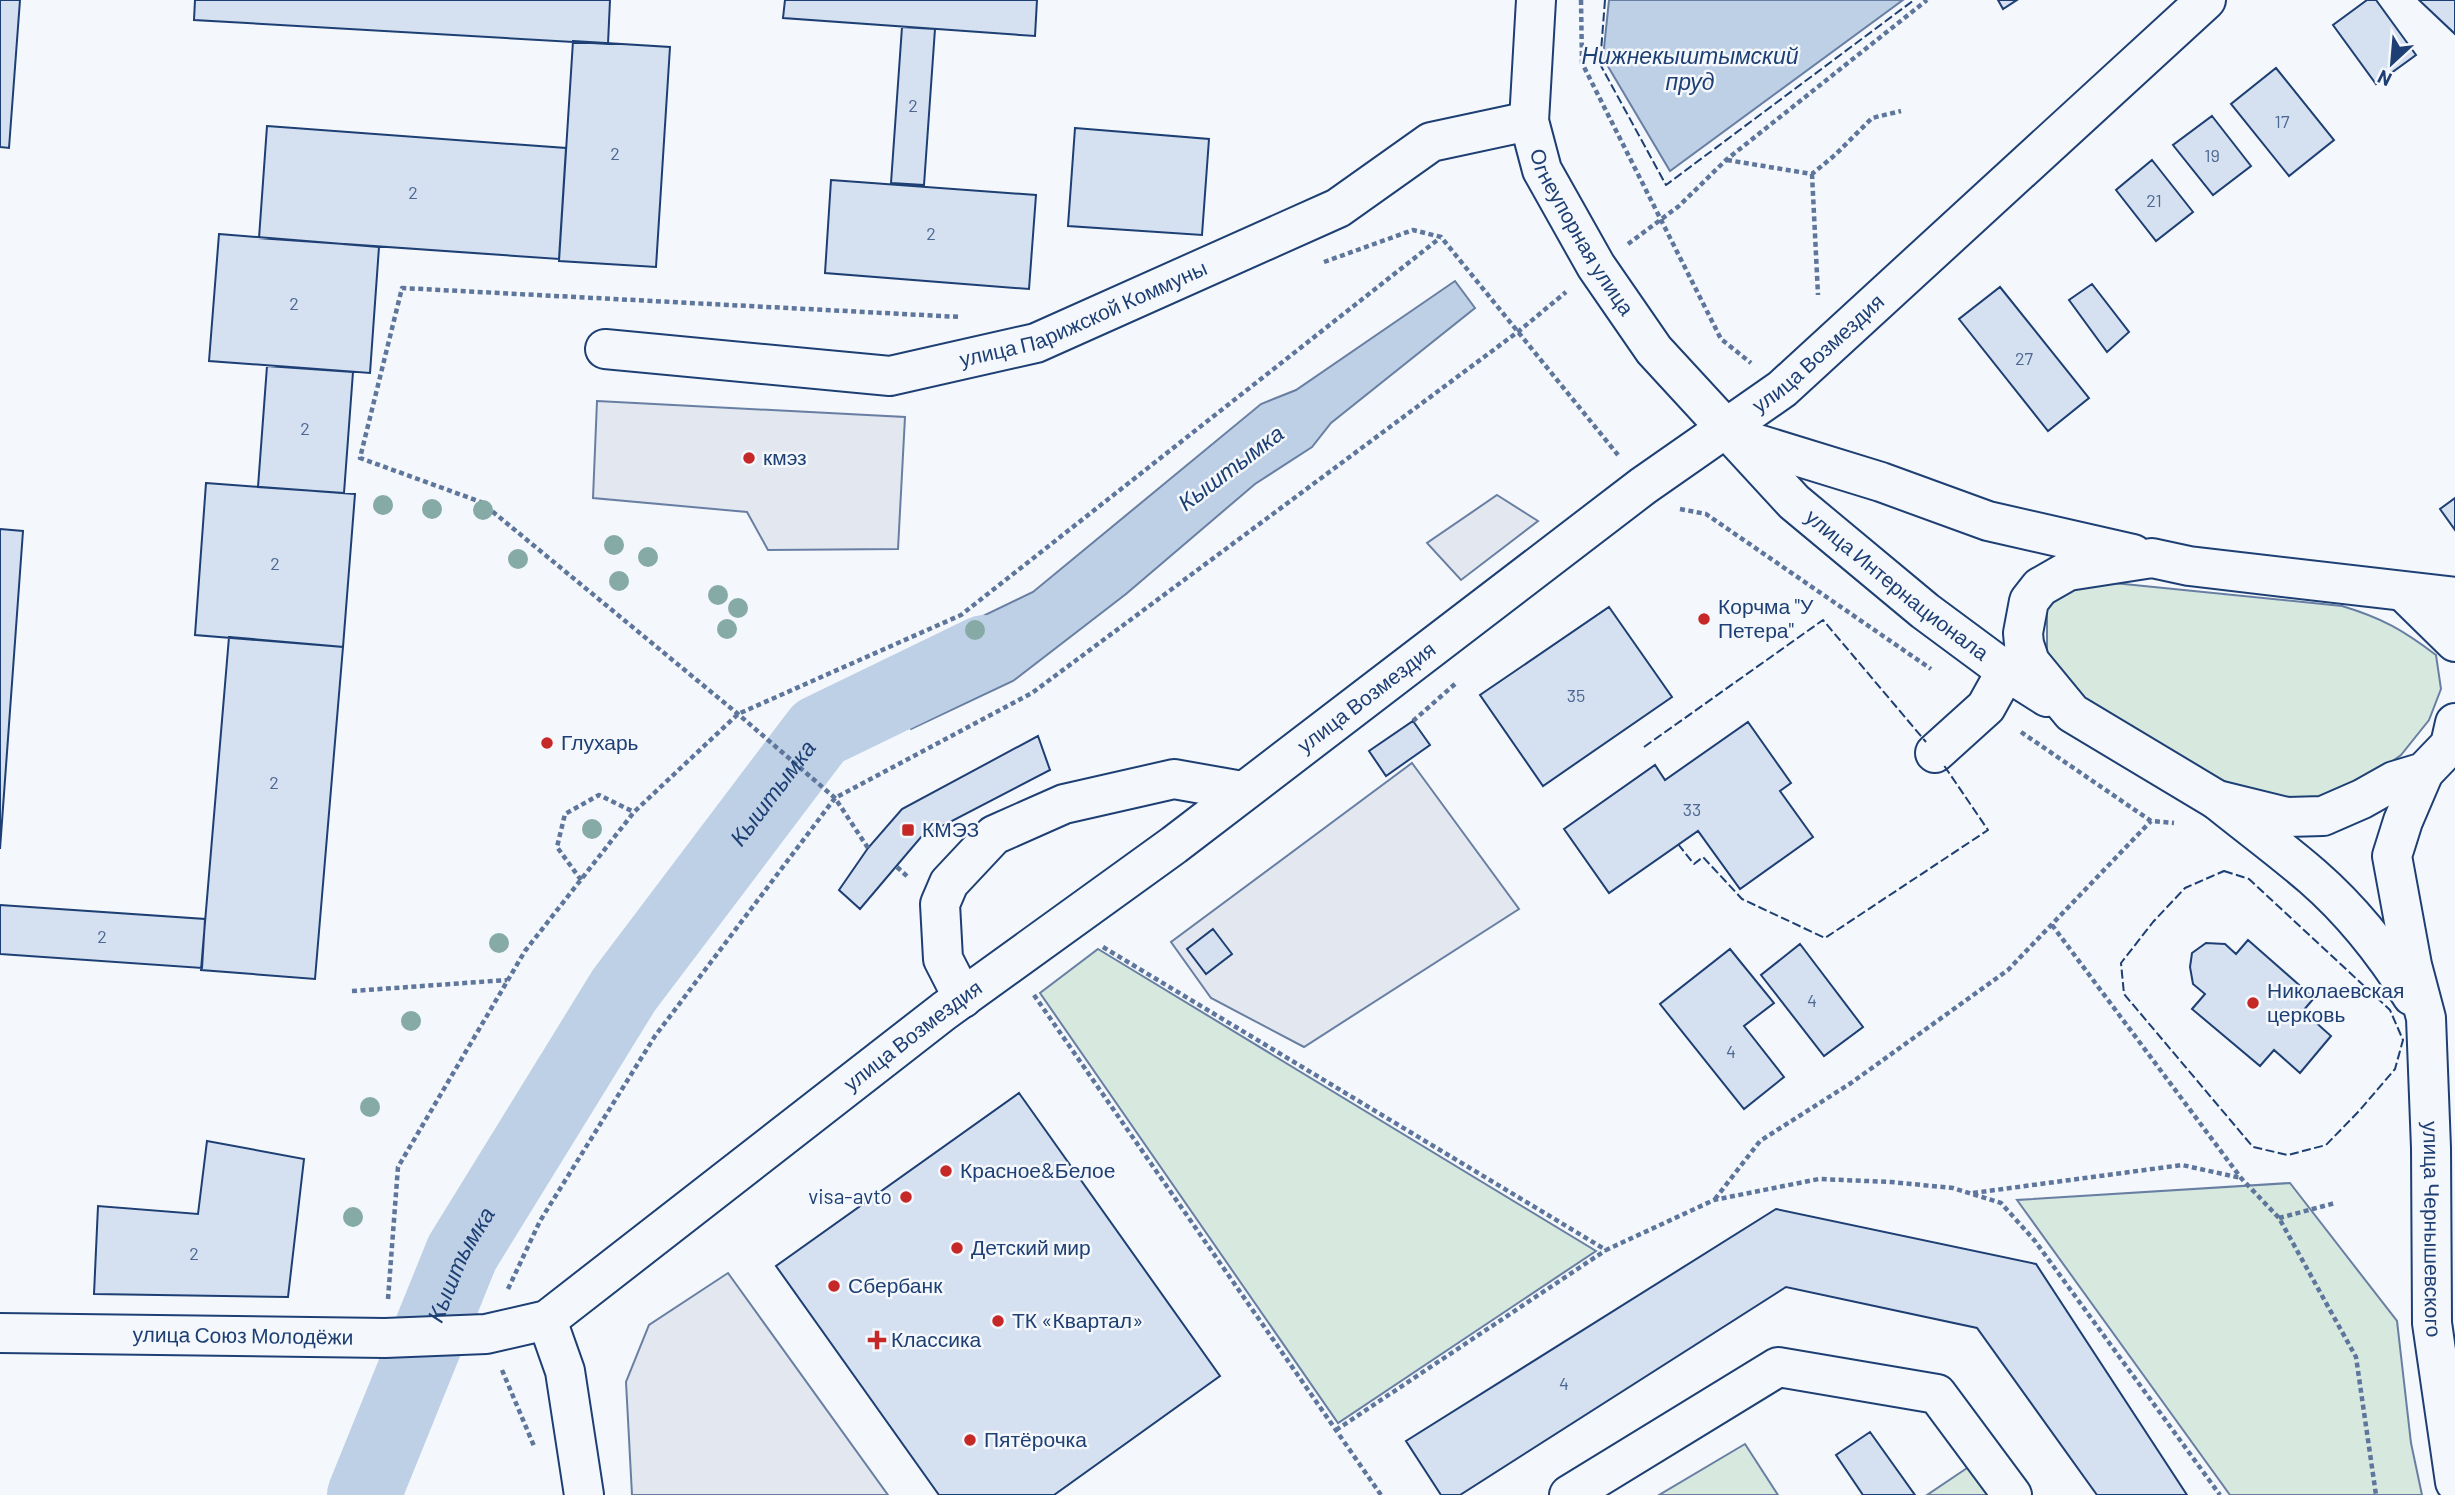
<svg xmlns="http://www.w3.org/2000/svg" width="2455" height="1495" font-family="Barlow,sans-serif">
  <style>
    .green { fill: #d7e8df; stroke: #687fa3; stroke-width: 2 }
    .parking { fill: #e3e8f0; stroke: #687fa3; stroke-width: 2 }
    .water { fill: #bed0e5; stroke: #687fa3; stroke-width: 2 }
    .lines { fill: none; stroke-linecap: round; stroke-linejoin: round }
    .river { stroke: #bed0e5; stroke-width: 74 }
    .building { fill: #d5e0f0; stroke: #1d3f73; stroke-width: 2 }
    .minor-casing { stroke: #1d3f73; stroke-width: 42 }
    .major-casing { stroke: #1d3f73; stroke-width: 42 }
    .path { stroke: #5e769c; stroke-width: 4.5; stroke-dasharray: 5 3.5; stroke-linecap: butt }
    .minor { stroke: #f4f7fb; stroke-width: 38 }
    .major { stroke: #f4f7fb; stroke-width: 38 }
    .fence { stroke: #1d3f73; stroke-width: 2; stroke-dasharray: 9 3.5; stroke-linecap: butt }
    .tree { fill: #86aba6 }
    .poi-dot { fill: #c62828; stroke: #f4f7fb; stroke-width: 2.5 }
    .labels { text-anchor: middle; stroke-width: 5; stroke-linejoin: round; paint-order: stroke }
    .number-label { font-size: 18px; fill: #4b6792 }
    .street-label { font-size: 21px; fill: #1d3f73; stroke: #f4f7fb }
    .poi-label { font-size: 21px; fill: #1d3f73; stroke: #f4f7fb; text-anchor: start }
    .water-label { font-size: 23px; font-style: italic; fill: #1d3f73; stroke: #f4f7fb }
  </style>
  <rect width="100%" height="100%" fill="#f4f7fb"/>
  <!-- green -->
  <path class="green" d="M2094,581l248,25c40,12 61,24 94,49l5,34 -12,31 -28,35 -43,31 -57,19 -80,-24 -81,-47 -88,-56 -5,-18v-55l19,-19z
    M1098,949l498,302 -258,172 -298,-430z
    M2290,1183l107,138 14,122 11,52h-192l-213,-295z
    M1745,1444l33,51h-119z
    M1973,1464l23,31h-69z"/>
  <!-- parking -->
  <path class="parking" d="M597,401l308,16 -7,132 -130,1 -21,-38 -154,-14z
    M1497,495l41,26 -77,59 -34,-37z
    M1412,763l107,146 -215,138 -93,-49 -40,-56z
    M728,1273l160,222h-256l-6,-113 23,-57z"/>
  <!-- water -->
  <path class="water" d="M1609,0h294l-233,171 -67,-113z
    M1455,281l20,27 -144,115 -19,24 -57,37 -129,110 -113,87 -102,48 -33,-55 28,-21 127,-61 228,-188 35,-14z"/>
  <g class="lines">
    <!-- river -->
    <path class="river" id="s1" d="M364,1495l98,-242 162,-263 195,-258 165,-80"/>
  </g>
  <!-- building -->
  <path class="building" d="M0,0h20l-11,148 -9,-1z
    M195,0h415l-2,44 -414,-24z
    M785,0h252l-2,36 -252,-18z
    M1998,0h19l-14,9z
    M2367,0h9l40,55 -40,29 -43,-59z
    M2419,0h36v34z
    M902,27l33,2 -11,156 -33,-2z
    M573,41l97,6 -14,220 -97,-6z
    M2276,68l58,72 -45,36 -58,-72z
    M2212,116l39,50 -38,29 -40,-50z
    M267,126l299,22 -7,111 -300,-21z
    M1075,128l134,11 -7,96 -134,-9z
    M2152,160l41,52 -37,29 -40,-51z
    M831,180l205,15 -7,94 -204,-16z
    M219,234l160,13 -9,126 -161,-12z
    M2092,284l37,48 -22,20 -38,-52z
    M2000,287l89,111 -41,33 -89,-112z
    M267,366l86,6 -9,121 -86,-6z
    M206,483l149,11 -12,153 -148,-12z
    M2455,498v32l-15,-21z
    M0,529l23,2 -23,318z
    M1609,607l63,90 -129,89 -63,-91z
    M229,637l114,10 -28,332 -114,-9z
    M1413,721l17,24 -44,31 -17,-25z
    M1748,722l43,61 -11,8 33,46 -73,52 -42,-58 -89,62 -45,-64 91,-64 10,15z
    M1038,736l12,34 -129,67 -61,72 -21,-19 29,-42 34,-39z
    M0,905l205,14 -3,49 -202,-14z
    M1213,929l19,25 -26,20 -19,-25z
    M2248,940l66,58 -11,13 28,25 -31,37 -26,-23 -14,16 -68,-57 13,-15 -12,-10 -3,-17 2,-14 14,-10 19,1 11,10z
    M1800,944l63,83 -39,29 -63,-81z
    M1730,949l44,54 -30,23 40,51 -40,32 -84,-105z
    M1019,1093l201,283 -166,119h-115l-163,-229z
    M207,1141l97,18 -16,138 -194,-3 4,-88 100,8z
    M1776,1209l260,55 151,231h-90l-120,-167 -191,-41 -326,208h-19l-35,-54z
    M1870,1432l45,63h-52l-27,-40z"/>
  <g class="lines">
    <!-- minor casing -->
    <g class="minor-casing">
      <g id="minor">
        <path id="s2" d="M605,349l285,27 146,-33 302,-135 93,-66 98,-21"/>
        <path d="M1935,753l51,-46 20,-36"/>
        <path id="s3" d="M2424,772l-21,49 -11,35 20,109 14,53 5,130 1,175 23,159"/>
        <path d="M2217,800c32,26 65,50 96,77 39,34 72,76 99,119"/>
        <path d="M963,998l-20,-39 -3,-55 9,-21 45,-48 70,-31 110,-25 68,12"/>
        <path d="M547,1320l18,51 19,124"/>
        <path id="s4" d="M0,1333l385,5 101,-4 61,-14 397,-309 230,-166 469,-359 139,-97 424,-389"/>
        <path d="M1569,1495l209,-128 159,27 75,101"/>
      </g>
    </g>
    <!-- major casing -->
    <g class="major-casing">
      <g id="major">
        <path id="s5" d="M1536,0l-7,121 13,49 54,96 58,84 140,152 131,109 81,60 41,26"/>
        <path d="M1738,438l143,44 107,39 145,33"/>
        <path d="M2404,592l51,50"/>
        <path d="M2455,597l-266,-31 -37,-8 -84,13 -28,16 -11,14 -6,32 1,11 6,18 42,51 145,87 70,17 36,-1 39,-17 32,-18 30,-9 26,-27 5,-22"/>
      </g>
    </g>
    <!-- path -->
    <path class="path" d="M1581,0l1,63 139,276 30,24
      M1727,160l85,14 23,-19 37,-37 29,-7
      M1812,174l6,121
      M1628,244l51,-38 47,-46 201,-160
      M1324,262l89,-32 28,7 177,218
      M1680,509l26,5 225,155
      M1413,721l42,-37
      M2021,732l130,89 23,2
      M868,848l-33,-50 -97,-84 -257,-212 -121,-44 42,-170 559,29
      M897,867l12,11
      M581,880l-24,-33 8,-33 34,-19 35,17
      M2052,925l189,253 38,40 77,139 20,138
      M1103,947l503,303 108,-50 105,-21 72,3 62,6 48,15 34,38 185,254
      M352,991l155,-11
      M1034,995l347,500
      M1973,1193l209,-28 59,13
      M1715,1199l45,-58 91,-58 157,-113 143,-149
      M2279,1218l56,-15
      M508,1289l32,-68 115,-185 180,-238 197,-105 487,-362 47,-39
      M388,1299l10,-132 127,-216 109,-139 104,-98 223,-99 479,-377
      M502,1370l32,76
      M1336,1430l270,-180"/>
    <!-- minor -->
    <use href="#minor" class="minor"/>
    <!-- major -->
    <use href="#major" class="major"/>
    <!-- fence -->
    <path class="fence" d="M1605,0l-5,64 66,121 248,-185
      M1644,747l179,-127 103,122
      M1678,844l16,20 9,-7 39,42 83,39 163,-108 -45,-66
      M2224,871l25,8 141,131 13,30 -8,29 -36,42 -33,34 -38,10 -35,-8 -129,-153 -3,-31 32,-41 32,-34z"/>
  </g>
  <!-- trees -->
  <g class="tree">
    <circle cx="383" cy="505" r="10"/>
    <circle cx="432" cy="509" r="10"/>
    <circle cx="483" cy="510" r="10"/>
    <circle cx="614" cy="545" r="10"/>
    <circle cx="648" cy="557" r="10"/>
    <circle cx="518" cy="559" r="10"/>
    <circle cx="619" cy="581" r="10"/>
    <circle cx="718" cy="595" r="10"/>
    <circle cx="738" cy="608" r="10"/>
    <circle cx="727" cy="629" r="10"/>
    <circle cx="975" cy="630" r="10"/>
    <circle cx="592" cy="829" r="10"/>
    <circle cx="499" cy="943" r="10"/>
    <circle cx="411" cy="1021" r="10"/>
    <circle cx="370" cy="1107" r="10"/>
    <circle cx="353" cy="1217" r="10"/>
  </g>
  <!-- markers -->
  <g class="poi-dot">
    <circle cx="749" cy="458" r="7"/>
    <circle cx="1704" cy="619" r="7"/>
    <circle cx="547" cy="743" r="7"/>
    <rect x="901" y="823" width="14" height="14" rx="3.5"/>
    <circle cx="2253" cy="1003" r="7"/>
    <circle cx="946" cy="1171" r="7"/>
    <circle cx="906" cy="1197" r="7"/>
    <circle cx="957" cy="1248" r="7"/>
    <circle cx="834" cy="1286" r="7"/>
    <circle cx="998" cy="1321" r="7"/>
    <path d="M873.5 1329.5h7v7h7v7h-7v7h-7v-7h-7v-7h7z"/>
    <circle cx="970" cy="1440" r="7"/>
  </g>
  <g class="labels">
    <!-- number labels -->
    <g class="number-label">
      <text x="913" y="112">2</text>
      <text x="2282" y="128">17</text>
      <text x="615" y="160">2</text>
      <text x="2212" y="162">19</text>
      <text x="413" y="199">2</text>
      <text x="2154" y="207">21</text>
      <text x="931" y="240">2</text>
      <text x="294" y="310">2</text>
      <text x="2024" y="365">27</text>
      <text x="305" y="435">2</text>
      <text x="275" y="570">2</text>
      <text x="1576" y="702">35</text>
      <text x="274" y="789">2</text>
      <text x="1692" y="816">33</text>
      <text x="102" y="943">2</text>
      <text x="1812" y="1007">4</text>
      <text x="1731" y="1058">4</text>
      <text x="194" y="1260">2</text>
      <text x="1564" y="1390">4</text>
    </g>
    <!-- street labels -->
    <g class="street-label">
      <text dy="7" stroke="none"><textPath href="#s5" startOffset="245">Огнеупорная улица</textPath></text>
      <text dy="7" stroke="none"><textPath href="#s2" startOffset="490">улица Парижской Коммуны</textPath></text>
      <text dy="7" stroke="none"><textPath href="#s4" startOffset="2146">улица Возмездия</textPath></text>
      <text dy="7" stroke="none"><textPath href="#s5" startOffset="723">улица Интернационала</textPath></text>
      <text dy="7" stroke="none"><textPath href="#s4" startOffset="1578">улица Возмездия</textPath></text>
      <text dy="7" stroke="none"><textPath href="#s4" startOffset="1012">улица Возмездия</textPath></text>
      <text dy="7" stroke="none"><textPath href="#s3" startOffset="467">улица Чернышевского</textPath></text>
      <text dy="7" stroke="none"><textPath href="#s4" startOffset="243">улица Союз Молодёжи</textPath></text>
    </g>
    <!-- poi labels -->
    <g class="poi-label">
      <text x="763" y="465">кмэз</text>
      <text x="1718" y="614">Корчма "У<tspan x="1718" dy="24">Петера"</tspan></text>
      <text x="561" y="750">Глухарь</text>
      <text x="922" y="837">КМЭЗ</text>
      <text x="2267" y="998">Николаевская<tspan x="2267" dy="24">церковь</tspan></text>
      <text x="960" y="1178">Красное&amp;Белое</text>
      <text x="892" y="1204" text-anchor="end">visa-avto</text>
      <text x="971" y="1255">Детский мир</text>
      <text x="848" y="1293">Сбербанк</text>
      <text x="1012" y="1328">ТК «Квартал»</text>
      <text x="891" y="1347">Классика</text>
      <text x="984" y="1447">Пятёрочка</text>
    </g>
    <!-- water labels -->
    <g class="water-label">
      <text x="1690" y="64">Нижнекыштымский<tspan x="1690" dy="26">пруд</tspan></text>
      <text transform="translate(1231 468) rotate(-37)" y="8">Кыштымка</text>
      <text dy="8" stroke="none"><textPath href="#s1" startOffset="817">Кыштымка</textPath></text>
      <text dy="8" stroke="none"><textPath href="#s1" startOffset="250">Кыштымка</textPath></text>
    </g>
  </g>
  <!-- north arrow -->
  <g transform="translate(2392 63) rotate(206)" stroke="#f4f7fb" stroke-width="5" paint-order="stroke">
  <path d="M0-5L12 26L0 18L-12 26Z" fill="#1d3f73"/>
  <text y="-10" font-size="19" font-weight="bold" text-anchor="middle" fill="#1d3f73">N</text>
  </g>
</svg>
